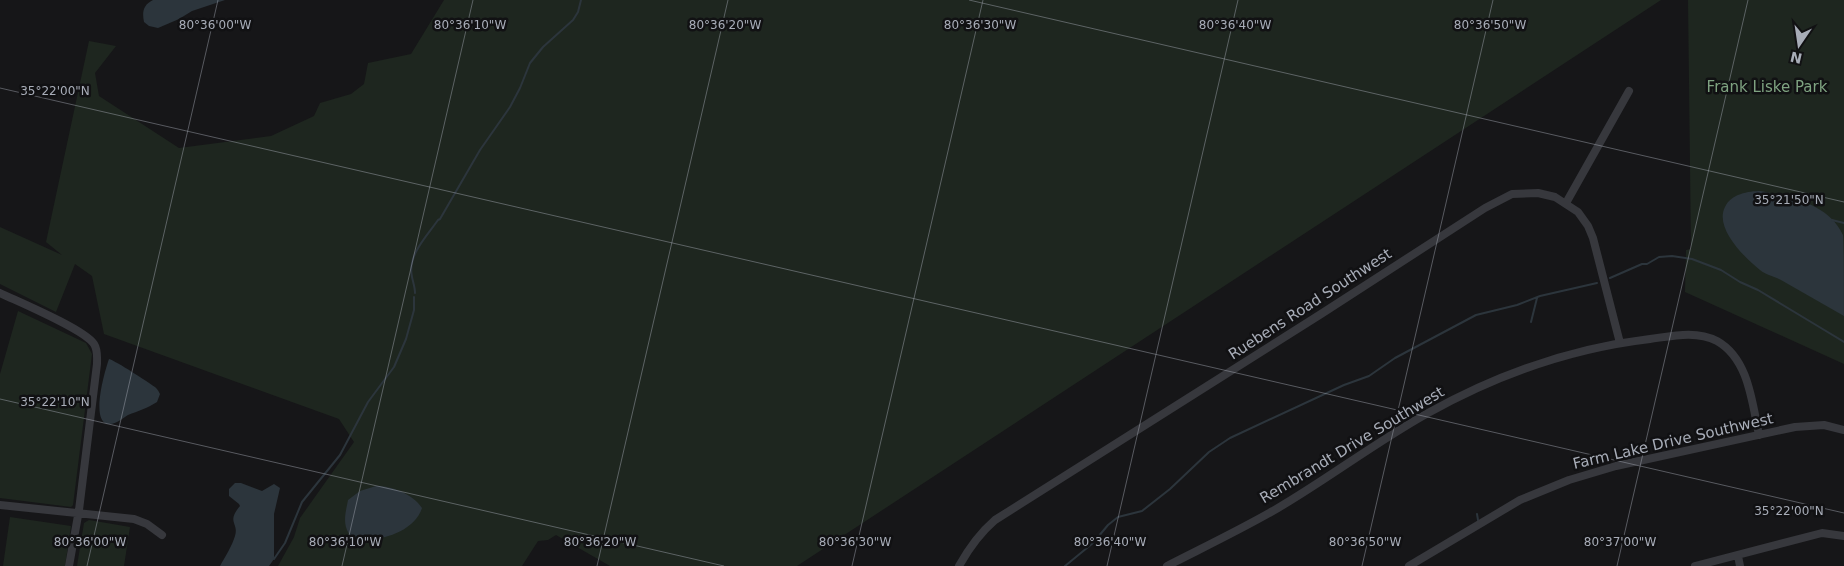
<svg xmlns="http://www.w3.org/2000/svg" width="1844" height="566" font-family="'DejaVu Sans',sans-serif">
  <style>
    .green { fill: #1e261f }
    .water { fill: #2c353c }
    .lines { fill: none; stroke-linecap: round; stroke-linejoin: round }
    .stream { stroke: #2c353c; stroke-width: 2 }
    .street { stroke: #37383d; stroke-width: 8 }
    .ticks { fill: none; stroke: #a8adb8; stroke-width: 1; stroke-opacity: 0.45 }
    .labels { text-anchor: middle; stroke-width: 5; stroke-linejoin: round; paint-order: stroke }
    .park-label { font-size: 15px; fill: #7fa381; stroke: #111113 }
    .street-label { font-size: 15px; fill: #a8adb8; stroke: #111113 }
    .ticks-label { font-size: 12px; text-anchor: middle; fill: #a8adb8; stroke: #111113; stroke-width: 5; stroke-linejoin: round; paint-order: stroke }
  </style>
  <rect width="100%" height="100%" fill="#161618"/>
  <!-- green -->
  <path class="green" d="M444,0h1217l-864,566h-187l-54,-31 -8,5 -10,1 -16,25h-244l16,-29 6,-19 54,-76 -15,-23 -235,-85 -12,-58 -17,-12 -19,48 -56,-28v-57l62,28 -16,-13 43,-201 27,5 -21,27 4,23 80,52 92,-12 43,-20 6,-13 31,-9 13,-10 4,-21 43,-9z
    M1688,0h156v364l-159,-72 1,-42 5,-1z
    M18,311l68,32 6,11 -19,151 -2,2 -71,-9v-124z
    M10,517l61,9 -6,40h-62z
    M89,520l41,7 -6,39h-47l7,-43z"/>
  <!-- water -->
  <path class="water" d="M153,0h72l-33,11 -13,8 -21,9 -9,-2 -5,-4c-2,-10 -1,-17 9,-22z
    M1761,191c31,7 67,12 82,44 1,7 1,69 1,81 -21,-12 -42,-24 -63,-36 -7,-4 -15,-5 -21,-10 -15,-12 -46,-42 -35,-63 6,-13 23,-16 36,-16z
    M109,359c7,2 39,23 46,28 3,3 3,3 5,7l-3,8c-9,6 -19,9 -29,13 -5,3 -12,9 -18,9 -21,1 -5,-54 -1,-65z
    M235,483h6l21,8 12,-7 6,4 -6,26v45l-5,7h-49c5,-9 12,-20 15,-30 4,-14 -9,-13 5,-30l-1,-2 -10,-8v-7z
    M376,486c16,0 37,8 46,22 -7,22 -38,33 -59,31 -5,-1 -11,-1 -14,-5 -7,-11 -3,-23 -1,-34l12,-9z"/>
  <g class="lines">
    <!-- stream -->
    <path class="stream" d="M1832,220l12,3
      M1610,278l32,-14h5l12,-7 13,-1 20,3 29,11 19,12 18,8 58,35 28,17
      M415,293c0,-6 -2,-11 -3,-16 -5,-22 15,-41 26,-57l2,-1 40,-69 30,-43 10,-19 10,-25 13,-16 30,-27 5,-8 3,-12
      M1531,322l6,-24
      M1477,514l1,6
      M273,558l1,1 11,-16 17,-41 38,-47 28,-53 26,-35 12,-28 8,-29v-13
      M1065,566l28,-23 15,-18 10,-8 24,-6 28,-22 39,-37 21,-14 114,-53 25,-9 26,-18 81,-43 41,-10 23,-9 57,-13"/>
    <!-- street -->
    <path class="street" d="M1566,203l63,-112
      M0,293c19,9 84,36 94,51 4,6 3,13 3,20l-18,146 -10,56
      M0,505l134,14 13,5 15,11
      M1738,556l2,10
      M959,566c10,-18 21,-33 36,-46l326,-206 164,-106 27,-14 26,-1 17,4 23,15 10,14 5,12 27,105
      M1167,566c37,-19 75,-37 111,-58 51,-30 98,-66 150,-95 68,-38 145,-65 222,-74 22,-3 46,-9 67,2 32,18 35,62 42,94
      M1409,566l111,-66 49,-20 47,-14 179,-39 29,-2 20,5
      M1695,566l127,-33 22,3"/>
  </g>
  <!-- ticks -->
  <path class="ticks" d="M969,0l875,202M0,88l1844,425M0,399l724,167M87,566l131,-566M342,566l131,-566M597,566l131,-566M852,566l131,-566M1107,566l131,-566M1362,566l131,-566M1617,566l131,-566"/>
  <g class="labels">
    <!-- park labels -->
    <g class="park-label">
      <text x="1767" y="92">Frank Liske Park</text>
    </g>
    <!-- street labels -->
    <g class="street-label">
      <text transform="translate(1310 304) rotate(-33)" y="5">Ruebens Road Southwest</text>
      <text transform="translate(1673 441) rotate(-13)" y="5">Farm Lake Drive Southwest</text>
      <text transform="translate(1352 445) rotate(-31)" y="5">Rembrandt Drive Southwest</text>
    </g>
  </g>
  <g class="ticks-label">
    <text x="215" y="29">80°36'00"W</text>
    <text x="470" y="29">80°36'10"W</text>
    <text x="725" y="29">80°36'20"W</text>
    <text x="980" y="29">80°36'30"W</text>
    <text x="1235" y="29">80°36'40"W</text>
    <text x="1490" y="29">80°36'50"W</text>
    <text x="55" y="95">35°22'00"N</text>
    <text x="1789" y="204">35°21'50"N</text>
    <text x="55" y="406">35°22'10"N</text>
    <text x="1789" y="515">35°22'00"N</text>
    <text x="90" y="546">80°36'00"W</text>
    <text x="345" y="546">80°36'10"W</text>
    <text x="600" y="546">80°36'20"W</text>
    <text x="855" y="546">80°36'30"W</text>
    <text x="1110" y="546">80°36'40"W</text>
    <text x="1365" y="546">80°36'50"W</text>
    <text x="1620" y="546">80°37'00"W</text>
  </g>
  <!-- north arrow -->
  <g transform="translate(1799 45) rotate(193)" stroke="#111113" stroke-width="4" paint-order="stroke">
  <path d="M0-4L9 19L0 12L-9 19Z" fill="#a8adb8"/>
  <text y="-8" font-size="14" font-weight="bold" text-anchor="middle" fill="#a8adb8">N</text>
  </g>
</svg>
